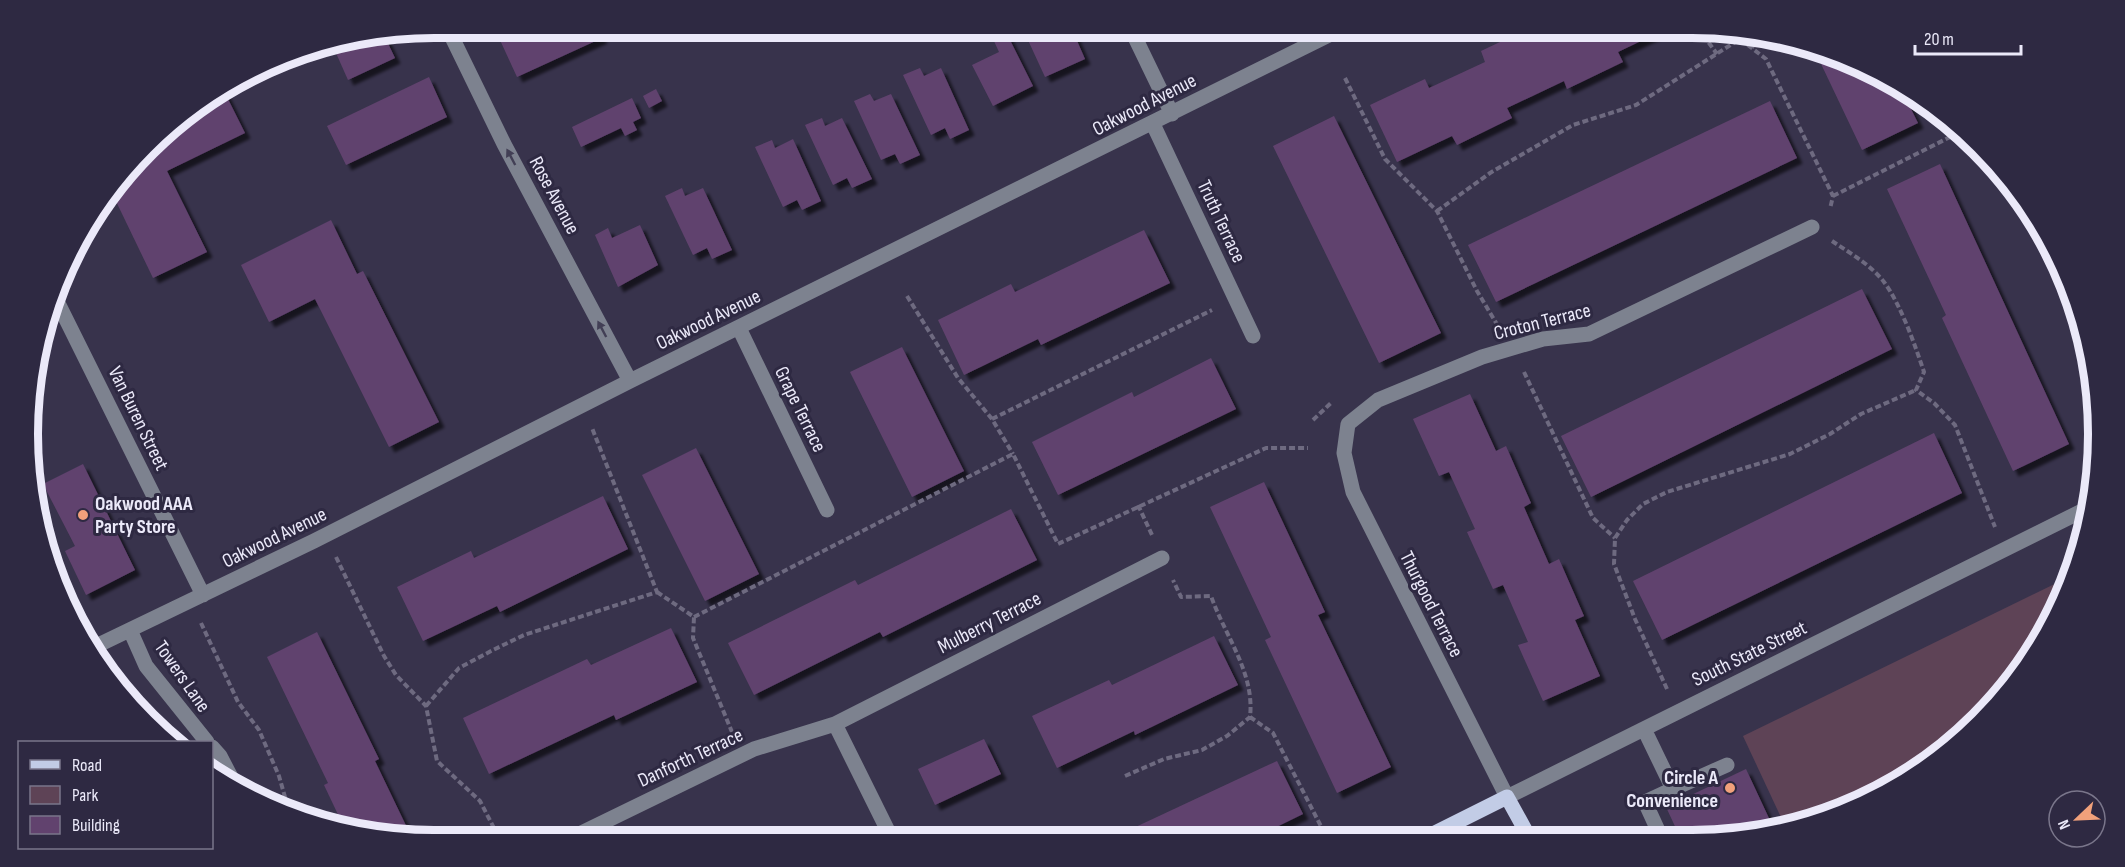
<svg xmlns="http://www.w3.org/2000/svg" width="2125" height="867" font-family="'Sofia Sans Condensed',sans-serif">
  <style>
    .green { fill: #5e4356 }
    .building { fill: #61426e; filter: url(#shadow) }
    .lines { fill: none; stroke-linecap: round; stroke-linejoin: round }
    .path { stroke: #6e6a80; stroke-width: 4; stroke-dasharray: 6 3; stroke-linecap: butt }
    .minor { stroke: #7d828f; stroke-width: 15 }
    .major { stroke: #c2cce6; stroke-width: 15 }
    .oneway { fill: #423f55 }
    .poi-dot { fill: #f1a17b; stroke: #2e2942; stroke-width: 2 }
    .labels { text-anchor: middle; stroke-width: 6; stroke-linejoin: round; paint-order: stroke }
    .street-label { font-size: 20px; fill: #ebe9f9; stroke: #2e2942 }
    .poi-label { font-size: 20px; font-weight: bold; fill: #ebe9f9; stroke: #2e2942; text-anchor: start }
    .rim { fill: none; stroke: #ebe9f9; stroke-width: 8 }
  </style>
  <defs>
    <filter id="shadow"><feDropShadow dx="5.5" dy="5.5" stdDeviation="1.5" flood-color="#0009"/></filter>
  </defs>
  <rect width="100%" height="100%" fill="#38334c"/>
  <!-- green -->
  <path class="green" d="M2071,576l-41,83 -71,80 -112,70 -62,17 -42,-90z"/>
  <!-- building -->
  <path class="building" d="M528,27h68l6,11 -85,39 -17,-37z
    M1022,27h49l14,32 -40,18z
    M1532,27h6l2,5 11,-5h119l-52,25 5,10 -56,27 -3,-8 -57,27 5,10 -55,27 -5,-9 -55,26 -27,-57 55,-26 4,9 56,-26 -4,-11z
    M1007,34l26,52 -40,20 -21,-41 27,-13 -5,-11z
    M384,35l11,23 -47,22 -16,-36z
    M1813,47l9,1 77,37 19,38 -56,27z
    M920,68l4,8 17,-8 28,62 -19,9 -5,-11 -14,7 -28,-60z
    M429,77l18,40 -101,48 -19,-39z
    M222,87l23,46 -78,38 40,81 -54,26 -41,-85 54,-65z
    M656,89l6,12 -13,7 -6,-12z
    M870,94l4,7 17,-7 29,61 -20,9 -5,-10 -14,6 -27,-59z
    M632,98l9,20 -8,4 4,8 -12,6 -4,-8 -40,19 -9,-20z
    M1770,101l27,57 -301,144 -28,-57z
    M1334,116l107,217 -62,30 -106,-217z
    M822,118l3,8 17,-8 30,61 -20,9 -5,-10 -14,7 -28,-60z
    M793,139l28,62 -19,9 -5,-10 -14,7 -28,-60 17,-7 3,8z
    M1940,164l129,280 -56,27 -71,-153 4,-3 -59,-126z
    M682,188l3,8 18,-8 29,62 -20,9 -5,-11 -14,7 -28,-59z
    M331,220l26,54 6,-3 76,151 -50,25 -74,-148 -46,23 -28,-57z
    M640,225l18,40 -40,22 -23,-52 13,-7 4,10z
    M1144,230l26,53 -129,62 -3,-6 -74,36 -26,-55 73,-36 4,8z
    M1862,289l30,60 -301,148 -30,-61z
    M902,347l62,124 -52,26 -62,-125z
    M1211,358l25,51 -178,86 -26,-53 100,-50 2,5z
    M1470,394l26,57 10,-5 25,57 -7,4 25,57 10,-5 25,57 -9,4 25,56 -57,25 -25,-56 10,-3 -25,-57 -10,4 -26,-57 8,-3 -26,-57 -10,4 -26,-57z
    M1934,433l28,60 -300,147 -29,-59z
    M696,448l63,126 -54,27 -63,-126z
    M83,464l52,106 -49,25 -21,-44 10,-5 -32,-62z
    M1264,482l61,130 -7,3 73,152 -54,26 -72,-153 6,-3 -61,-130z
    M603,496l25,53 -128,63 -3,-6 -74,35 -26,-54 74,-36 3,7z
    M1011,509l26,51 -154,77 -3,-5 -126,63 -26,-52 127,-63 3,5z
    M671,628l26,54 -81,38 -2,-5 -125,59 -26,-56 124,-59 4,6z
    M317,632l62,127 -4,2 36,75 -68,-11 -19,-40 4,-2 -61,-126z
    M1214,636l24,49 -103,50 -1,-4 -77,37 -25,-52 77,-36 3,5z
    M984,739l17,35 -66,31 -17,-36z
    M1277,761l26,53 -49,24h-142z
    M1746,769l28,60 -29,7 -65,1 -14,-30z
    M816,826l6,13h-34z"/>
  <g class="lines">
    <!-- path -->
    <path class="path" d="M1698,28l19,26
      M1752,48l4,-10
      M1345,78l40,81 52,52 40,80 21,35
      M1833,196l129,-65
      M1437,211l53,-38 83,-48 63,-20 104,-66 26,20 67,137 -3,13
      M1832,241c18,12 39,24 52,41 17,23 31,63 40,90l-8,18 18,13 21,22 40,102
      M907,296l51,82 34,41 21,35
      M1524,372l69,146 22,20
      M992,419l220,-109
      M1313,420l19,-18
      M1138,505l14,30
      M336,557l48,99 12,19 30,31 11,55 43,40 16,31
      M657,592l37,25 -1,21 39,94
      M694,617l319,-163 45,90 208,-96h42
      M201,623l37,79 21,28 20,46 10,35
      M1667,689l-32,-70 -21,-55 1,-26 12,-18 16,-16 24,-12 123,-38 40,-20 31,-20 55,-24
      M426,706l33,-38 34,-18 31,-15 133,-43 -65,-164
      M1250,717l23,16 54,105
      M1125,776l39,-17 38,-9 25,-14 23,-19c5,-44 -25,-81 -39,-121l-30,1 -8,-17
      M481,840l15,-8 3,8"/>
    <!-- minor -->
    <path class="minor" d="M447,27l57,117 126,237
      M1130,27l42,87
      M1153,124l100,212
      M1812,227l-223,107 -46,5 -61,18 -104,43 -30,24 -4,29 9,39 154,305 583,-290
      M53,293l150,302
      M739,328l88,182
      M130,630l16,36 61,76
      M90,649l224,-108 316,-160 715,-354
      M835,724l57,115
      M1644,729l29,60 -28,13 16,35
      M212,747l8,9 13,25
      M1673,789l54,-24
      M567,840l187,-91 81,-25 327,-166"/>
    <!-- major -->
    <path class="major" d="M1427,837l80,-40 22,40"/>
  </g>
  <!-- one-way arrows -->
  <defs><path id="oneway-solid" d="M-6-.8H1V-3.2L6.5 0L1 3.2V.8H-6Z" transform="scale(1.5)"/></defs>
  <g class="oneway">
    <use href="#oneway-solid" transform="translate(511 157) rotate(-118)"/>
    <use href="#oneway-solid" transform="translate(602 329) rotate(-118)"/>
  </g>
  <!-- markers -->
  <g class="poi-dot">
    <circle cx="83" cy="515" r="6"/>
    <circle cx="1730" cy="788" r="6"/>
  </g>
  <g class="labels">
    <!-- street labels -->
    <g class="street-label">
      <text transform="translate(1144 104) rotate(-27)" y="7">Oakwood Avenue</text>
      <text transform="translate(555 195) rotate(62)" y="7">Rose Avenue</text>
      <text transform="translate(1222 221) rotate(65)" y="7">Truth Terrace</text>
      <text transform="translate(708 319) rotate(-26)" y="7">Oakwood Avenue</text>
      <text transform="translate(1542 321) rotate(-14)" y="7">Croton Terrace</text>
      <text transform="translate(801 409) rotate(64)" y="7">Grape Terrace</text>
      <text transform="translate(139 418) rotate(64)" y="7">Van Buren Street</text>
      <text transform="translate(274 537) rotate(-26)" y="7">Oakwood Avenue</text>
      <text transform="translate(1432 604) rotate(63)" y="7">Thurgood Terrace</text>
      <text transform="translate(989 622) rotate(-27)" y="7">Mulberry Terrace</text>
      <text transform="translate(1749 653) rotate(-26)" y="7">South State Street</text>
      <text transform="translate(183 676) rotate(55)" y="7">Towers Lane</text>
      <text transform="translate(690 757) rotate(-25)" y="7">Danforth Terrace</text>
    </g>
    <!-- poi labels -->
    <g class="poi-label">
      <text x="95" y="510">Oakwood AAA<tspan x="95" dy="23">Party Store</tspan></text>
      <text x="1718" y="784" text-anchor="end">Circle A<tspan x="1718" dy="23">Convenience</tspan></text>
    </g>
  </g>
  <!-- crop -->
  <path d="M0 0H2125V867H0ZM434 38H1692A396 396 0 0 1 2088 434V434A396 396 0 0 1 1692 830H434A396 396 0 0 1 38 434V434A396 396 0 0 1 434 38Z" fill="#2e2942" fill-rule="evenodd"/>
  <path class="rim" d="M434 38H1692A396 396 0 0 1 2088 434V434A396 396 0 0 1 1692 830H434A396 396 0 0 1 38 434V434A396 396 0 0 1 434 38Z"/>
  <!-- legend -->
  <rect x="18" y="741" width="195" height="108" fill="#2e2942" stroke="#7a768b" stroke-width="1.5"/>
  <rect x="30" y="760" width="30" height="9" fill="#c2cce6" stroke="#7a768b" stroke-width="1.5"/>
  <text x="72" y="771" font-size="18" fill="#ebe9f9">Road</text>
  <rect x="30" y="786" width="30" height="18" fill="#5e4356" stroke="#7a768b" stroke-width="1.5"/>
  <text x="72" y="801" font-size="18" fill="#ebe9f9">Park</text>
  <rect x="30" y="816" width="30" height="18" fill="#61426e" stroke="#7a768b" stroke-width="1.5"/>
  <text x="72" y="831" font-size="18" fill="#ebe9f9">Building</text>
  <!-- north arrow -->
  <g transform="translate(2077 819) rotate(247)"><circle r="28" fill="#2e2942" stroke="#7a768b" stroke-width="1.5"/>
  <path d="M0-4.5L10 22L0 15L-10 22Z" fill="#f1a17b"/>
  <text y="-9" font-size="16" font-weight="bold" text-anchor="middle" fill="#ebe9f9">N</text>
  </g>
  <!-- scale -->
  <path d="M1915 45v9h106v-9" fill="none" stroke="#ebe9f9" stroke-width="3"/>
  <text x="1924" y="45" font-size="18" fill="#ebe9f9" stroke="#2e2942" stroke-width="4.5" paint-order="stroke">20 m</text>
</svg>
